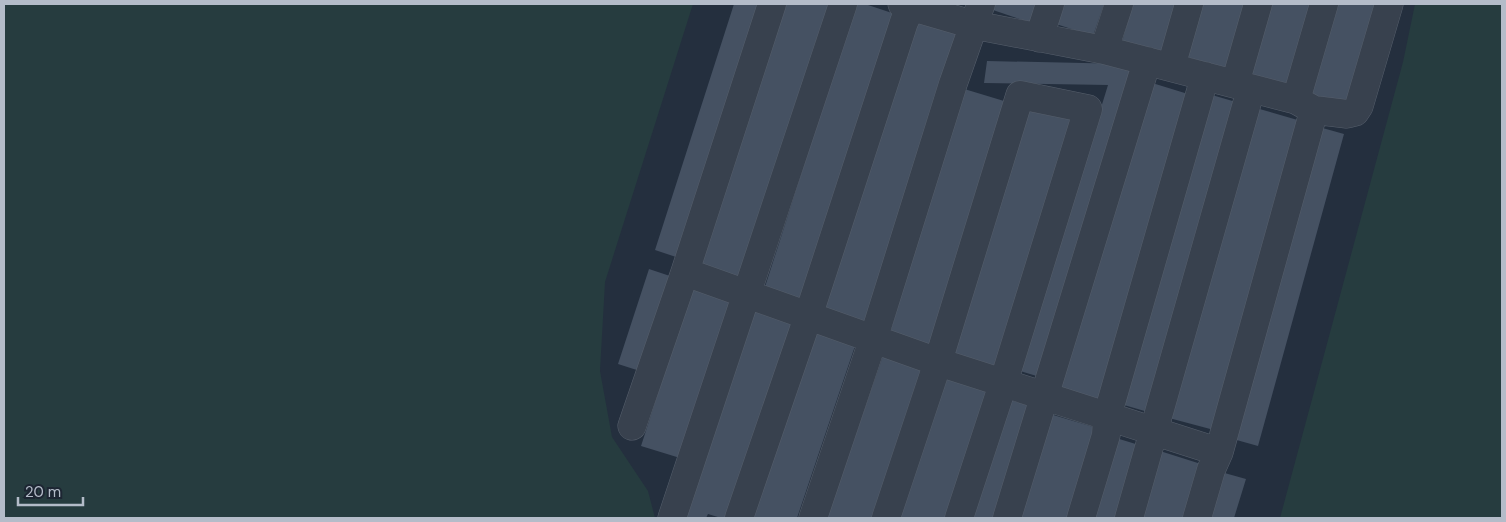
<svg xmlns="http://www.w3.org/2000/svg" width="1506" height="522" font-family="'DM Sans',sans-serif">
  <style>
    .green { fill: #263c3f }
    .building { fill: #455162 }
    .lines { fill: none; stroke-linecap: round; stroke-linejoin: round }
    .minor-casing { stroke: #565f6c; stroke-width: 29 }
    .minor { stroke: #38414e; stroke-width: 28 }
  </style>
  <rect width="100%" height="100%" fill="#242f3e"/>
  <!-- green -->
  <path class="green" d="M4,4h689l-88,278 -5,89 12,66 36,54 7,27h-651z
    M1415,4h87v514h-222l123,-456z"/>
  <!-- building -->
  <path class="building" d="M734,4h24l-82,253 -21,-7z
    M782,4h47l-89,277 -43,-14z
    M856,4h9l30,10 -94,292 -38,-13z
    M995,4h43l-7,19 -38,-13z
    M1062,4h42l-11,32 -37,-12z
    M1133,4h43l-15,50 -39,-12z
    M1202,4h44l-19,65 -40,-12z
    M1270,4h44l-24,83 -41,-12z
    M1334,4h46l-30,102 -43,-12z
    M915,21l43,14 -93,290 -43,-14z
    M987,61l142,3 4,12 -93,301 -20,-6 88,-286 -124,-2z
    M1149,82l39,12 -90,305 -40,-12z
    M961,88l43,13 -72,248 -43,-12z
    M1212,95l24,7 -88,310 -24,-7z
    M1029,107l43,13 -77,248 -42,-13z
    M1256,108l45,13 -87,309 -45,-12z
    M1319,127l25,7 -86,312 -25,-7z
    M649,269l24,8 -30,95 -25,-8z
    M693,286l39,12 -52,160 -39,-12z
    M755,308l38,13 -66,197h-6l-13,-4 -2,4h-21z
    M816,329l40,14 -59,175h-45z
    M884,353l42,14 -52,151h-47z
    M946,376l43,15 -43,127h-48z
    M1010,400l20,6 -35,112h-23z
    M1050,414l47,14 -28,90h-51z
    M1116,438l23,7 -21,73h-25z
    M1160,451l41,13 -16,54h-45z
    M1221,472l25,7 -12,39h-27z"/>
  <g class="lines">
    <!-- minor casing -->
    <g class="minor-casing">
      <path id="minor" d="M902,4l72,21 130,25 192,50 18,10 33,4 8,-2 4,-6 30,-102
        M1039,38l11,-34
        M1104,50l15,-46
        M1171,67l18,-63
        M1235,84l23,-80
        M1296,100l28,-96
        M685,272l253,90 281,90
        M632,426l53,-154 87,-268
        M672,518l171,-514
        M739,518l69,-201 96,-295 8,-18
        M813,518l60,-178 80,-256 28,-80
        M886,518l52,-156 82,-267 68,14 -85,275 -44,134
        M1007,518l140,-457
        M1081,518l25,-83 1,-18 98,-341
        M1129,518l122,-429
        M1197,518l14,-48 8,-18 95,-342"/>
    </g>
    <!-- minor -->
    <use href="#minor" class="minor"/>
  </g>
  <!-- border -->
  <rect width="1506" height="522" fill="none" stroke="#b4bcc9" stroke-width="10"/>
  <!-- scale -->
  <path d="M18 497v8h65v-8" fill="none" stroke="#b4bcc9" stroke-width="2.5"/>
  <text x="25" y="497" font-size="15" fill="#b4bcc9" stroke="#1d2633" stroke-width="4" paint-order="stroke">20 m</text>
</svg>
